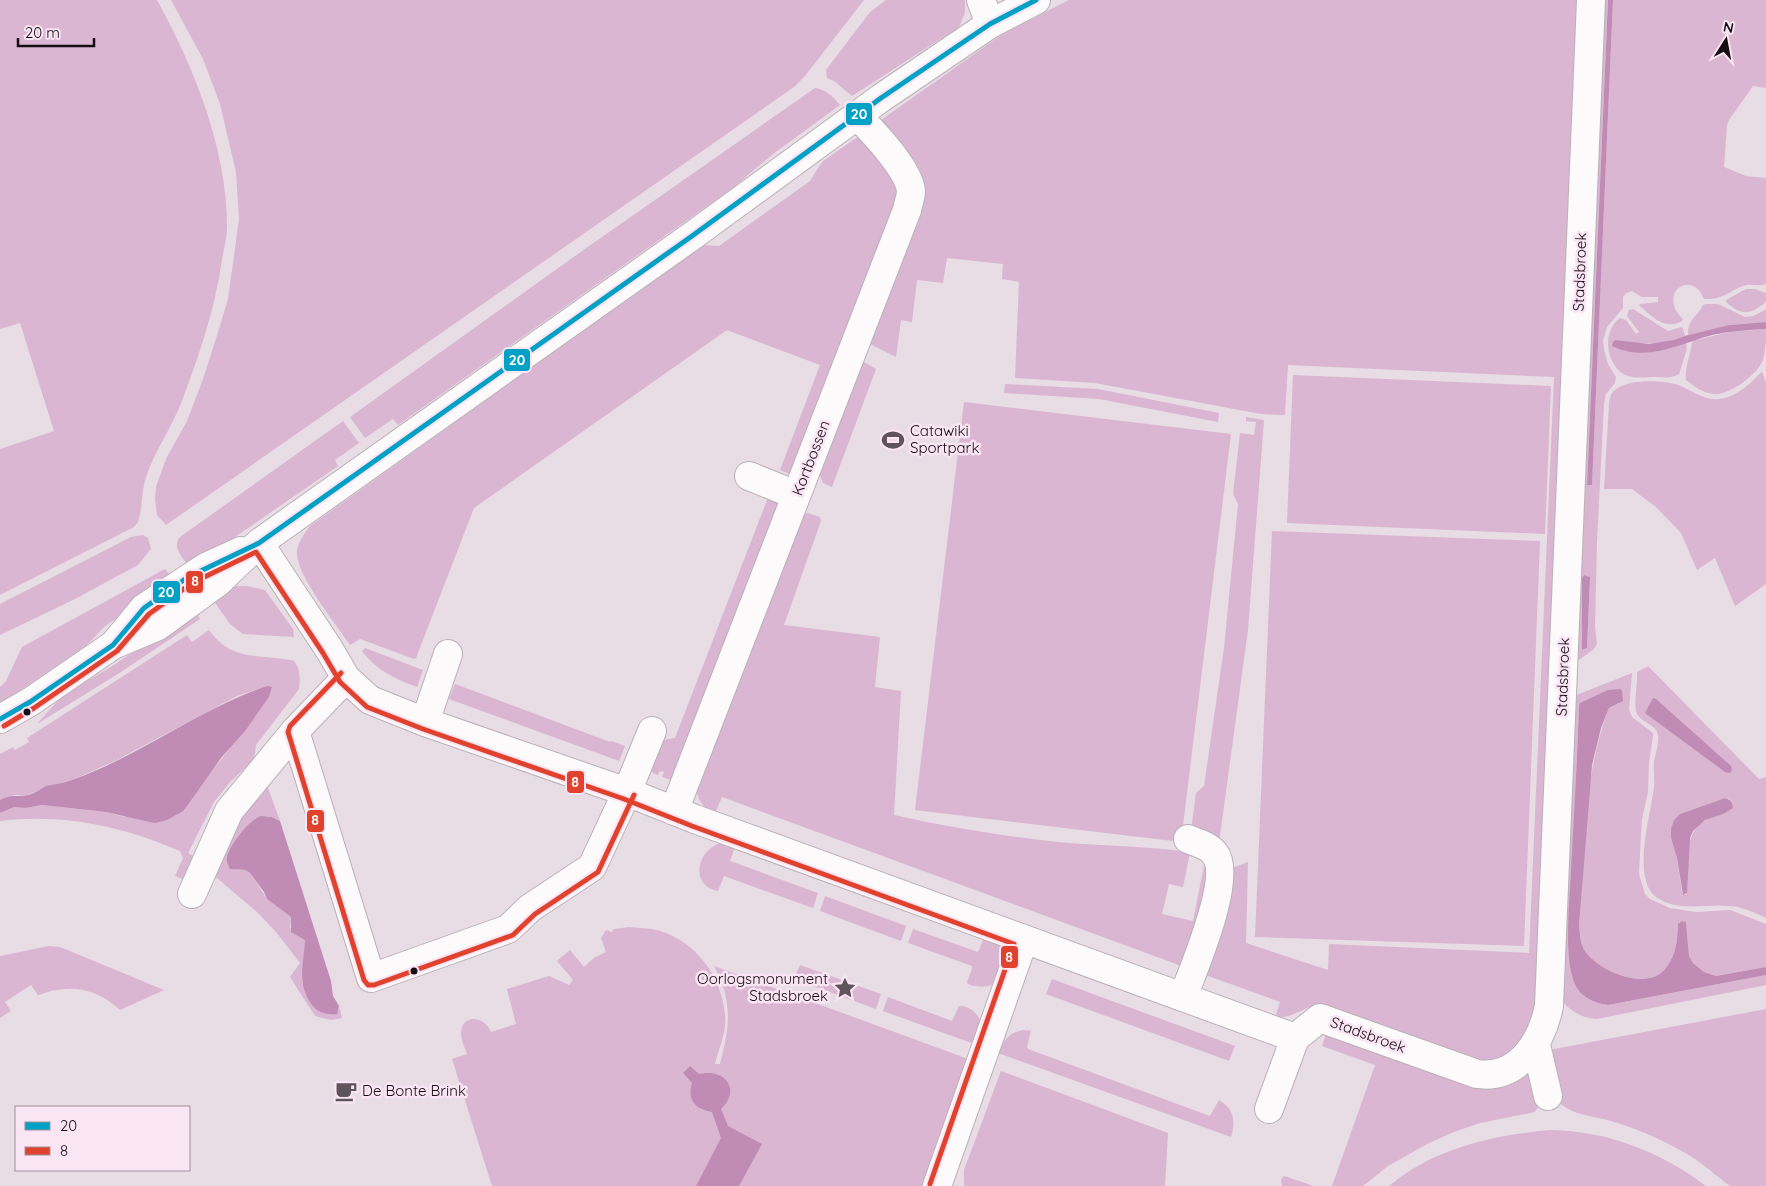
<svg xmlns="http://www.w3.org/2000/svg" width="1766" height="1186" font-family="Quicksand,sans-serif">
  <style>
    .green { fill: #dab6d2; fill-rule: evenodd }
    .water { fill: #c08bb5 }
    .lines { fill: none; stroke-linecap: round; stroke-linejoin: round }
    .minor-casing { stroke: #bab1b7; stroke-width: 30 }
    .minor { stroke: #fcfafb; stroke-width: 28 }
    .bus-1-casing { stroke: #fae5f4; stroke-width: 9 }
    .bus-2-casing { stroke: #fae5f4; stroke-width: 9 }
    .bus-1 { stroke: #01a1c5; stroke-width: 5 }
    .bus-2 { stroke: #e0422e; stroke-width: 5 }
    .bus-dot { fill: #140d12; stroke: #fae5f4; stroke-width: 2 }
    .labels { text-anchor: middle; stroke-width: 5; stroke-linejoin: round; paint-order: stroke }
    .street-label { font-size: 15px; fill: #140d12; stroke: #fae5f4 }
    .poi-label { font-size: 15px; fill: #140d12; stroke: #fae5f4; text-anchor: start }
    .line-badge { stroke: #fae5f4; stroke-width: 2 }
    .badge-label { font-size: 14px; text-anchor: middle; font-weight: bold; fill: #fff }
  </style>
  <rect width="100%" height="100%" fill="#e8dce5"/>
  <!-- green -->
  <path class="green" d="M0,0h157c37,67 70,149 70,226 0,11 -3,23 -5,34 -7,48 -22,93 -39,138 -10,28 -28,52 -37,79 -5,15 -3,30 -8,45l-4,5 -134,68v-146l54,-18 -34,-108 -20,6z
    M171,0h693l-59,76 -11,11 -628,438 -9,-10 -2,-16 1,-12 10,-28 21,-38 16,-42 16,-50 9,-30 11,-80 -3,-47 -16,-68 -17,-45z
    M886,0h79v13l-6,14 -107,69 -18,-15 -7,-3 -1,-8 44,-58z
    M1069,0h514l-47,1018 -22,32 -9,7 -26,8 -167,-59 -23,10 -14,2 5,-16 -80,-29 24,-102 24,-9 -2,81 82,27 1,-26 200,9 25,-576 -266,-12 -3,50 -24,-1 -166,-31 -80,-5 4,-96 -17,-3 1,-15 -56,-6 -4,25 -26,-3 -5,42 -11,-2 -5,37 -32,-16 57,-150 -47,-66 130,-92z
    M1597,0h11l-21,484h5l21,-484h153v88l-13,-2 -24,34 -2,5 -3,42 22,9 20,2v106c-7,3 -13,0 -20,1 -17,5 -21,15 -42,14 -2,-3 -3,-7 -6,-10 -17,-14 -37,10 -15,30l-1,2c-17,10 -31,-5 -43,-16l1,-1 18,-2v-5h-16l-10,-6 -6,2 -3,4v11l-16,19 -4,14 1,8 4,15 8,13 -1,6 -9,11 -2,10 -7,138 -2,85 2,17 -4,6 -24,17zM1584,575l6,2 -3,71 -5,2v-72z
    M815,88c11,1 18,9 25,17l-67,49 -39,33 -336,238 -5,-6 -28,19 -15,-21 232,-166z
    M863,133l40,55 -109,288 -14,-6 40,-105 -93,-35 -253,178 -58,150 -2,1 -54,-20 -10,6c-13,-20 -56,-72 -53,-95 2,-9 7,-16 13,-24l393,-281 16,1 91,-65 12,-19z
    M1746,289h9l11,4v9c-16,13 -24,14 -40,0v-2z
    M1706,304h12l27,13 8,-1 12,-6h1v12l-37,3 -41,10c0,-17 8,-16 15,-30z
    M1633,309l35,22 13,-4 2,1 2,8c-24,9 -45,9 -70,4l8,10c27,4 38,2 63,-7l1,6 -8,25c-8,5 -15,3 -23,3 -10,0 -22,2 -31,-2 -20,-11 -23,-44 -5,-57l6,2 10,14 3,-2 -12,-16 2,-6z
    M1766,329c0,11 0,21 -3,31 -6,15 -34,36 -50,34 -10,-1 -19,-8 -27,-14 -2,-8 5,-28 6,-39l37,-9z
    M860,361l6,2 10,6 -44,118 -9,-4 -7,-17z
    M1761,372l2,2 3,9v201l-31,22 -20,-48 -18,12 -16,-37 -25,-26 -24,-18h-28l5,-85c1,-6 1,-10 6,-14 12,-11 45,-10 60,-6 15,4 27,17 44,15 15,-1 32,-15 42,-27z
    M1293,375l258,11 -6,148 -258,-11z
    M1005,384l93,5 121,24 -1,9 -119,-23 -95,-6z
    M964,402l267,32 -50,408 -266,-32z
    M1246,417l18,3 -16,210 -29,213 -28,-13 5,-37 8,-7 20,-138 14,-144 -5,-10 7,-61 14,2 2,-13 -10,-1z
    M343,421l16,22 -24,17 3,6 -148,102c-6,-9 -19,-20 -10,-31z
    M769,495l16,7 -111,279 -12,-4 2,-5 -4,-1 -2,4 -5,-2 -2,-4 12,-29 12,-2z
    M808,513l12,4 1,4 -37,104 96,12 -5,50 26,4 -7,124c52,12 110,21 163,27 44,4 89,4 133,10l-7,35 -14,-3 -7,30 31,7 13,-65 6,8 -25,104 -465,-171 -7,16c-16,-7 -16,-14 -21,-30l101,-264z
    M1272,531l268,10 -16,405 -269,-9z
    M143,535l5,3 3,11 -13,16 -65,35 -73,35v-31l131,-67z
    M165,569l9,11 -69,46 -19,20 -86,58v-17l6,-6 16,-34z
    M236,586h11l18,4 28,39 1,8 -51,-3 -13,-10 -19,-27 15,-8z
    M194,609l6,10 -79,53 -84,52 25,-28 52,-31z
    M209,630c19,26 37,25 66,28 7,1 13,1 19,3 7,9 6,18 5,28l-43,56 -2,15 -24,22 -16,20 -26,51 10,5 -13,22 -10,-4 8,-18 -3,-7c-57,-25 -118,-38 -180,-30v-8l14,-6 11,1 17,-3 64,7 19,5 65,-15c24,-37 54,-69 79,-105l-2,-11 -30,10 -124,66 -41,18 -26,7 -18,8h-13l-15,5v-46l13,-7 2,3 14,-8 -2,-4 160,-103 5,7z
    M365,648l58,22 -6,17c-22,-8 -41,-17 -55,-36z
    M1648,666l111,113 7,-2v141c-11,-5 -23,-11 -36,-12 -24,-3 -52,7 -74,-9 -25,-19 -5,-83 -2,-110 1,-9 -1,-18 0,-26 2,-9 5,-17 4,-26 -2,-11 -16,-12 -21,-21 -4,-9 1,-31 0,-42zM1725,798l5,1 -7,15c-43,8 -35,45 -36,79l-2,2 -3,-2 -5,-35 -6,-20 9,-24z
    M1632,673l-3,37 3,7 21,16v3l-4,26 -1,30 -6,27 -1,15 -2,40 6,20 5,5 20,9 26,4 34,-2 36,14v43l-50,9 -12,-4 -11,-9 -4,-7 -3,-34 -4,-1 -4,3c-1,16 -1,30 -12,44 -18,24 -67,4 -81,-17 -5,-8 -5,-17 -6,-26 5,-70 4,-151 30,-217l11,-5 -41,3 -10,232 18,59 12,6 9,2 158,-30v10l-169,34c-15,-1 -25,-7 -35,-18l12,-305z
    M455,684l155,58 2,-1 13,5 -6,15 -170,-62z
    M267,785l13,36c-19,-14 -35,8 -46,22l3,27h8l5,3 17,26 24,18 -1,11 16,12 -4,42 37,28v-4l3,12 -11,2 -16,-4 -25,-39 10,-14 -24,-31 -19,-20 -40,-34 -3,1 -8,14 31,-76z
    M720,843h7l8,4 -5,14 88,32 -5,15 -89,-32 -6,15c-28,-5 -22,-40 2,-48z
    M825,896l81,30 -5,15 -81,-30z
    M629,927c7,1 16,1 23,2 41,8 70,46 73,86 2,17 -6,32 -10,49h5c10,-37 13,-63 -6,-98l257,94 -46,126h-433l-40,-127 15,-5c-2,-6 -6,-14 -6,-20 0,-20 23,-19 30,-2l25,-8 -9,-35 42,-13 20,9 4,-5 -16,-19 13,-11 14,17 10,-9 12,-6 -5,-14 5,-8 6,2 2,-3z
    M913,929l65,23 6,-14 13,4 8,11 -8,29c-10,6 -18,6 -29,2l-1,-2 5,-13v-3l-64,-23z
    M49,946l11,1 104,43 -44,20c-24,-23 -54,-27 -84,-14l2,-1 -7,-10 -26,17 6,9 -11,7v-62z
    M800,965l81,29 -5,15 -82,-30z
    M1052,979l183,67 -6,15 -183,-67z
    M888,997l64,24 7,-15c10,-1 21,8 22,19 1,6 -3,14 -4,20l-94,-34z
    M1766,1009v177c-11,0 -24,0 -35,0 -4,-1 -29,-23 -36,-27 -27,-17 -54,-29 -84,-38 -19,-6 -43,-5 -55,-23l-7,-48z
    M1023,1030l8,1 -4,16 1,2 182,67 9,-16c15,9 17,21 12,37l-233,-84c5,-13 11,-20 25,-23z
    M1326,1034l143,50 60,-17 11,37 -5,8 -55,11 -26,9 -25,11 -41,23 -25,20h-31l43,-121 -53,-19z
    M1001,1071l167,62 -3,53h-201v-16z
    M1551,1130c57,1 110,22 155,56h-317c45,-38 105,-51 162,-56z
    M1284,1176l30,10h-32l-1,-6z"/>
  <!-- water -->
  <path class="water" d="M1608,0h5l-21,485h-5z
    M1766,322v7c-18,1 -36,2 -54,6 -34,9 -64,28 -100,11l1,-4 2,-2 34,4 24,-4 15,-5 41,-10z
    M1584,575l6,2 -3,71 -5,2v-72z
    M267,686l5,1 -3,10 -24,34 -24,27 -31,44 -7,9 -16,9 -12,3 -10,-2 -39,-9 -64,-7 -17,3 -11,-1 -14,6v-13c10,-6 19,-3 29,-5 6,-2 11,-6 17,-9 8,-2 18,-3 26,-6 68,-24 126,-71 195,-94z
    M1620,689l2,2 1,10 -14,7 -8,20 -9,37 -13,160c1,9 1,18 6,26 14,21 63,41 81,17 11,-15 11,-27 12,-44l4,-3 4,1 3,34 4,7 11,9 12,4 50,-9v8l-158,30c-13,-2 -28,-8 -33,-21 -12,-26 -5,-86 -4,-114 3,-55 6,-109 8,-164l1,-3 28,-13z
    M1653,698l3,1 75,67 1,4 -2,3 -5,-1 -80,-59z
    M1725,798c6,2 7,4 8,10l-10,6 -18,6 -12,11 -3,7 -3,55 -4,2 -6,-37 -6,-20v-9l3,-9 6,-6z
    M261,816l11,1 8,4 51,160 2,15 6,10 -2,8c-9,1 -19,-1 -25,-9 -16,-23 -8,-40 -7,-65l-14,-8v-15l-24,-18 -3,-7 -14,-19 -5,-3 -15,-1c-2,-4 -4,-7 -3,-12 3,-12 22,-37 34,-41z
    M690,1066l9,8c27,-6 42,16 22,35l7,17 34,18 -23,42h-43l25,-48 -9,-26c-17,-3 -25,-12 -20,-29l-9,-10z"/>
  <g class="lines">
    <!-- minor casing -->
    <g class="minor-casing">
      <path id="minor" d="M981,0l9,24
        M749,476l47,19
        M259,543l70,106 17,29 24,22 55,22 202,70 68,27 600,219
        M116,642l28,-34 62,-41 35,-16
        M0,719l30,-17 83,-57 45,-19 59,-43 42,-40 433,-307 189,-138 109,-74 46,-24
        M425,722l23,-68
        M295,731l76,247 137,-49 22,-21 62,-41 35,-75 25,-61
        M674,811l233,-601c1,-6 4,-13 4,-19 -2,-22 -38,-59 -54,-76
        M192,894l37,-83 66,-80 51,-53
        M1183,997c10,-27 50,-119 32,-143 -5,-8 -18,-11 -27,-15
        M1295,1038l25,-20 157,56c42,6 65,-33 72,-68l42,-1006
        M1536,1045l12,51
        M1269,1109l26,-71
        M937,1186l87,-247"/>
    </g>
    <!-- minor -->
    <use href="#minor" class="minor"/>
    <!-- bus-1 casing -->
    <g class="bus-1-casing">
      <path id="bus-1" d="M0,719l30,-17 83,-57 31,-37 44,-31 71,-34 433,-307 189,-138 109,-74 46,-24"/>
    </g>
    <!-- bus-2 casing -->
    <g class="bus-2-casing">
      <path id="bus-2" d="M341,673l-51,53 -2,6 76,248 4,5h6l139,-50 22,-21 63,-42 36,-77
        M4,726l30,-18 83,-57 32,-37 43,-31 64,-31 67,101 17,29 27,25 56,22 201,70 68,27 322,118 -84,240"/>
    </g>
    <!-- bus-1 -->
    <use href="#bus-1" class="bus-1"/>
    <!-- bus-2 -->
    <use href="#bus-2" class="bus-2"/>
  </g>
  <!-- icons -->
  <defs>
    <g id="stadium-bare" transform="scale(1.725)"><path d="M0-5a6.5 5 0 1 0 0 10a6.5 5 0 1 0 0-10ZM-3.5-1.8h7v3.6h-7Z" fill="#5e555c" stroke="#fae5f4" stroke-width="2.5" paint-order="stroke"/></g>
    <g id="sight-bare" transform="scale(1.725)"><path d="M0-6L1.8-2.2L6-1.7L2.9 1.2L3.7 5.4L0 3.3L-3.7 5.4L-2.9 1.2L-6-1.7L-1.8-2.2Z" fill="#5e555c" stroke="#fae5f4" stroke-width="2.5" paint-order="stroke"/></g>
    <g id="cafe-bare" transform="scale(1.725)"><path d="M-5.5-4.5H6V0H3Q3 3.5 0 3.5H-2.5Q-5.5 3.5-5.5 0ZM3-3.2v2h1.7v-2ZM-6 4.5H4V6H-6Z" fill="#5e555c" stroke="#fae5f4" stroke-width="2.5" paint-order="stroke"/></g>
  </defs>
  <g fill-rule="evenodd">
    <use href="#stadium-bare" x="893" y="440"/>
    <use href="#sight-bare" x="845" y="988"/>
    <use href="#cafe-bare" x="346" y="1091"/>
  </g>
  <!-- markers -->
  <g class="bus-dot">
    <circle cx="27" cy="712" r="4.5"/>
    <circle cx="414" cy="971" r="4.5"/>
  </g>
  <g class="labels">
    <!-- street labels -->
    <g class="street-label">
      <text transform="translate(1580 272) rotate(-88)" y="5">Stadsbroek</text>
      <text transform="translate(811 458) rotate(-69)" y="5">Kortbossen</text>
      <text transform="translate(1563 677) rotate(-88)" y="5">Stadsbroek</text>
      <text transform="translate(1368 1035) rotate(20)" y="5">Stadsbroek</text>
    </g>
    <!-- poi labels -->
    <g class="poi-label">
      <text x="910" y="436">Catawiki<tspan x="910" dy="17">Sportpark</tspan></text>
      <text x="828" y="984" text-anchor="end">Oorlogsmonument<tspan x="828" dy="17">Stadsbroek</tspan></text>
      <text x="362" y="1096">De Bonte Brink</text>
    </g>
  </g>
  <g class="line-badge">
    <rect x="845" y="102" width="28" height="24" rx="5" fill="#01a1c5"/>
    <rect x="503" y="348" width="28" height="24" rx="5" fill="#01a1c5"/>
    <rect x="185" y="570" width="19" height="24" rx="5" fill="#e0422e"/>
    <rect x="152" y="580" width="29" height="24" rx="5" fill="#01a1c5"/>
    <rect x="566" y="770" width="19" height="24" rx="5" fill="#e0422e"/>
    <rect x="306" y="809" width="19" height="24" rx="5" fill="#e0422e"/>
    <rect x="1000" y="945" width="19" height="24" rx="5" fill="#e0422e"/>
  </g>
  <g class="badge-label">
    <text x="859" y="119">20</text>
    <text x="517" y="365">20</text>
    <text x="195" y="586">8</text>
    <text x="166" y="597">20</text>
    <text x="575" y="787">8</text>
    <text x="315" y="825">8</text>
    <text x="1009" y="962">8</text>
  </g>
  <!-- legend -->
  <rect x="15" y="1106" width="175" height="65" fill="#fae5f4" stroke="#9e8f9a"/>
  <rect x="25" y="1122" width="25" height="8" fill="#01a1c5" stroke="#9e8f9a"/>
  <text x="60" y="1131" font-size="15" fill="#140d12">20</text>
  <rect x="25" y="1147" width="25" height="8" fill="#e0422e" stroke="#9e8f9a"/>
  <text x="60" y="1156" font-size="15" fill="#140d12">8</text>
  <!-- north arrow -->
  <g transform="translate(1726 40) rotate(11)" stroke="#fae5f4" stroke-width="4" paint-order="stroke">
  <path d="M0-4L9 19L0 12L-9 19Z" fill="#140d12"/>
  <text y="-8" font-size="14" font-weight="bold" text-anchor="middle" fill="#140d12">N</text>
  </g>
  <!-- scale -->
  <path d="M18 38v8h76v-8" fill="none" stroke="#140d12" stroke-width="2.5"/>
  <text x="25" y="38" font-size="15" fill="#140d12" stroke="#fae5f4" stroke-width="4" paint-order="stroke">20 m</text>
</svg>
